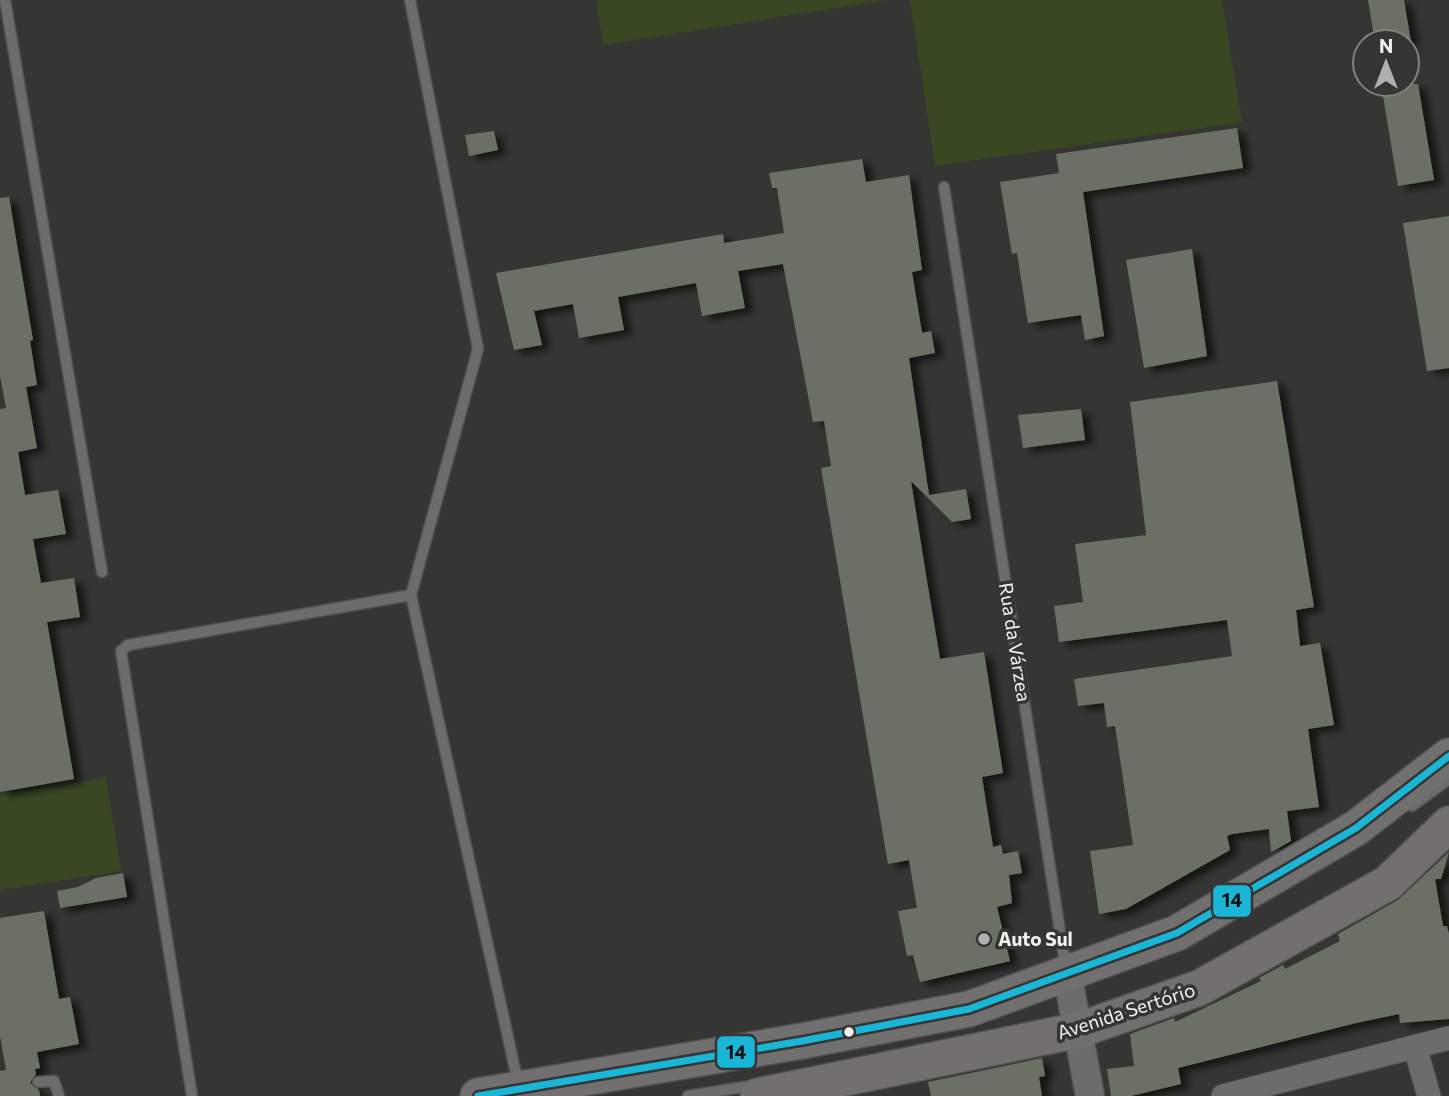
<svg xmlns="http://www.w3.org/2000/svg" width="1449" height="1096" font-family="Commissioner,sans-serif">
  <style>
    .green { fill: #394823 }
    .building { fill: #6b7064; filter: url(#shadow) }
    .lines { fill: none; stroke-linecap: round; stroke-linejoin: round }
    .service-casing { stroke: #50514f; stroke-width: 13 }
    .minor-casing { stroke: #50514f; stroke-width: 25 }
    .tertiary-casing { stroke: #50514f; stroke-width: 31 }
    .primary-casing { stroke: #50514f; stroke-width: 38 }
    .service { stroke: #6c6c6b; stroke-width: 10 }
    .minor { stroke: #6c6c6b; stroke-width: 23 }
    .tertiary { stroke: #6c6c6b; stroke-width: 28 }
    .primary { stroke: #716f70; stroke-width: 35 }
    .bus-1-casing { stroke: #353633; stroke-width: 12 }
    .bus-1 { stroke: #1ab6d8; stroke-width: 7 }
    .poi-dot { fill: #b0b0af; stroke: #353633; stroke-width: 2.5 }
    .bus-dot { fill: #f2f3f1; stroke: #353633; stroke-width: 2.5 }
    .labels { text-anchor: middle; stroke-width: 7; stroke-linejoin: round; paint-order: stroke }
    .street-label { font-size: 19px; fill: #f2f3f1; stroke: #353633 }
    .poi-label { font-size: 19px; font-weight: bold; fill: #f2f3f1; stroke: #353633; text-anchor: start }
    .line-badge { stroke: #353633; stroke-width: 2.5 }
    .pale-badge-label { font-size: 19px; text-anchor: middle; font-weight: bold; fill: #111 }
  </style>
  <defs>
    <filter id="shadow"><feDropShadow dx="8" dy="4.5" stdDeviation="3.5" flood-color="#0009"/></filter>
  </defs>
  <rect width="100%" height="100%" fill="#353534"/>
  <!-- green -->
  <path class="green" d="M596,0h290l-283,45z
    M910,0h312l20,122 -307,44z
    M106,778l15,93 -121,19v-95z"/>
  <!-- building -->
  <path class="building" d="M1368,0h36l7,42h-36z
    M1381,84h37l16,96 -36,6z
    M1237,128l6,40 -160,24 21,144 -19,4 -4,-25 -53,8 -11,-70 -5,1 -12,-72 59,-9 -3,-19z
    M494,131l4,19 -29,6 -4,-21z
    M862,159l4,23 43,-7 13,95 -10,2 10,61 9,-2 4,22 -26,5 20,137 37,-6 5,30 -19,3 -41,-41 16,100 13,78 44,-7 19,121 -21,4 11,70 8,-2 2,9 15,-3 4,22 -13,2 3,28 -15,4 13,54 -90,21 -7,-27 -6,1 -9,-45 19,-3 -8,-48 -21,4 -67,-396 10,-2 -7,-45 -11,1 -30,-158 -45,7 7,37 -43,8 -6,-33 -78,14 6,33 -45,8 -6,-34 -39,7 8,34 -28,5 -18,-77 227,-39 1,9 60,-10 -7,-45h-5l-3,-15z
    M9,197l24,143 -3,1 7,44 -11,2 11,61 -19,4 7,43 33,-5 8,44 -33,5 8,44 33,-5 6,39 -33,5 27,157 -74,13v-383l6,-1 -6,-32v-178z
    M1449,216v152l-22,3 -24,-148z
    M1192,249l15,107 -63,12 -18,-108z
    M1277,381l37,226 -18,3 4,36 20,-3 14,82 -26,4 11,78 -32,4 4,30 -20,11 -2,-23 -37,5 -5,2 3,14 -104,59 -27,5 -9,-63 43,-6 -18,-119 -8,1 -3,-24 -26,3 -4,-27 158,-23 -5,-36 -168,22 -5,-36 29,-4 -8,-58 71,-9 -16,-133z
    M1081,409l4,31 -62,8 -5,-33z
    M1449,852l-8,27h-6l8,47h4l2,8v85l-49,4 -1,-9 -43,9 -178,45 3,16 -50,12h-20l-4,-27 27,-3 -4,-32 44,-16 1,4 86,-41 -2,-3 24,-13 2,4 55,-28 -2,-7 60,-34z
    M123,873l4,24 -67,11 -3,-17 21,-4 18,-9z
    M44,911l15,88 11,-2 9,47 -42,8 3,16 -5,1 1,5 -6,9 9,7 1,6h-40v-25l6,-1 -6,-34v-118z
    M1042,1058l3,18 -6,1 3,19h-111l-3,-14z"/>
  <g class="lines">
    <!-- service casing -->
    <g class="service-casing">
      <path id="service" d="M5,0l97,572
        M944,187l122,783
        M411,595l107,488
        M1412,806l37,-27
        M38,1082l16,-1 5,15
        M192,1096l-71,-445 7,-6 283,-50 67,-246 -68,-349
        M688,1096l68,-11"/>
    </g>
    <!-- minor casing -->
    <g class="minor-casing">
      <path id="minor" d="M1415,1047l14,49
        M1223,1096l226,-58"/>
    </g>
    <!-- tertiary casing -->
    <g class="tertiary-casing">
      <path id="tertiary" d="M1067,973l23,123"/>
    </g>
    <!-- primary casing -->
    <g class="primary-casing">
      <path id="primary" d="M478,1096l324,-55 167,-32 208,-76 179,-105 93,-72
        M758,1096l321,-66 120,-42 189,-105 61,-59"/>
    </g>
    <!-- service -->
    <use href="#service" class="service"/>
    <!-- minor -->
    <use href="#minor" class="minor"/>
    <!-- tertiary -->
    <use href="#tertiary" class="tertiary"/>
    <!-- primary -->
    <use href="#primary" class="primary"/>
    <!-- bus-1 casing -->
    <g class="bus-1-casing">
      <path id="bus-1" d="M478,1096l324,-55 167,-32 208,-76 179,-105 93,-72"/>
    </g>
    <!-- bus-1 -->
    <use href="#bus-1" class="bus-1"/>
  </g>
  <!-- markers -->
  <circle class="poi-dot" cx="984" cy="939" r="7"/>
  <circle class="bus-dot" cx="849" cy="1032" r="6"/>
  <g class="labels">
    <!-- street labels -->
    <g class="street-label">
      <text transform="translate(1015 642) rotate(81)" y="7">Rua da Várzea</text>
      <text transform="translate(1126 1011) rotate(-18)" y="7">Avenida Sertório</text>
    </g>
    <!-- poi labels -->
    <g class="poi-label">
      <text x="998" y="946">Auto Sul</text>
    </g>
  </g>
  <g class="line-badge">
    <rect x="1212" y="884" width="40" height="34" rx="7" fill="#1ab6d8"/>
    <rect x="716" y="1035" width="40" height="34" rx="7" fill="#1ab6d8"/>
  </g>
  <g class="pale-badge-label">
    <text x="1232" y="907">14</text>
    <text x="736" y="1059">14</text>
  </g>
  <!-- north arrow -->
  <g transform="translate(1386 63)"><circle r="33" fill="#353633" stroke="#81827f" stroke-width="2"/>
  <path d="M0-5L12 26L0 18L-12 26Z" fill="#b0b0af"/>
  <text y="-10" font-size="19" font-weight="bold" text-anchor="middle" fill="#f2f3f1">N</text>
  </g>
</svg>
